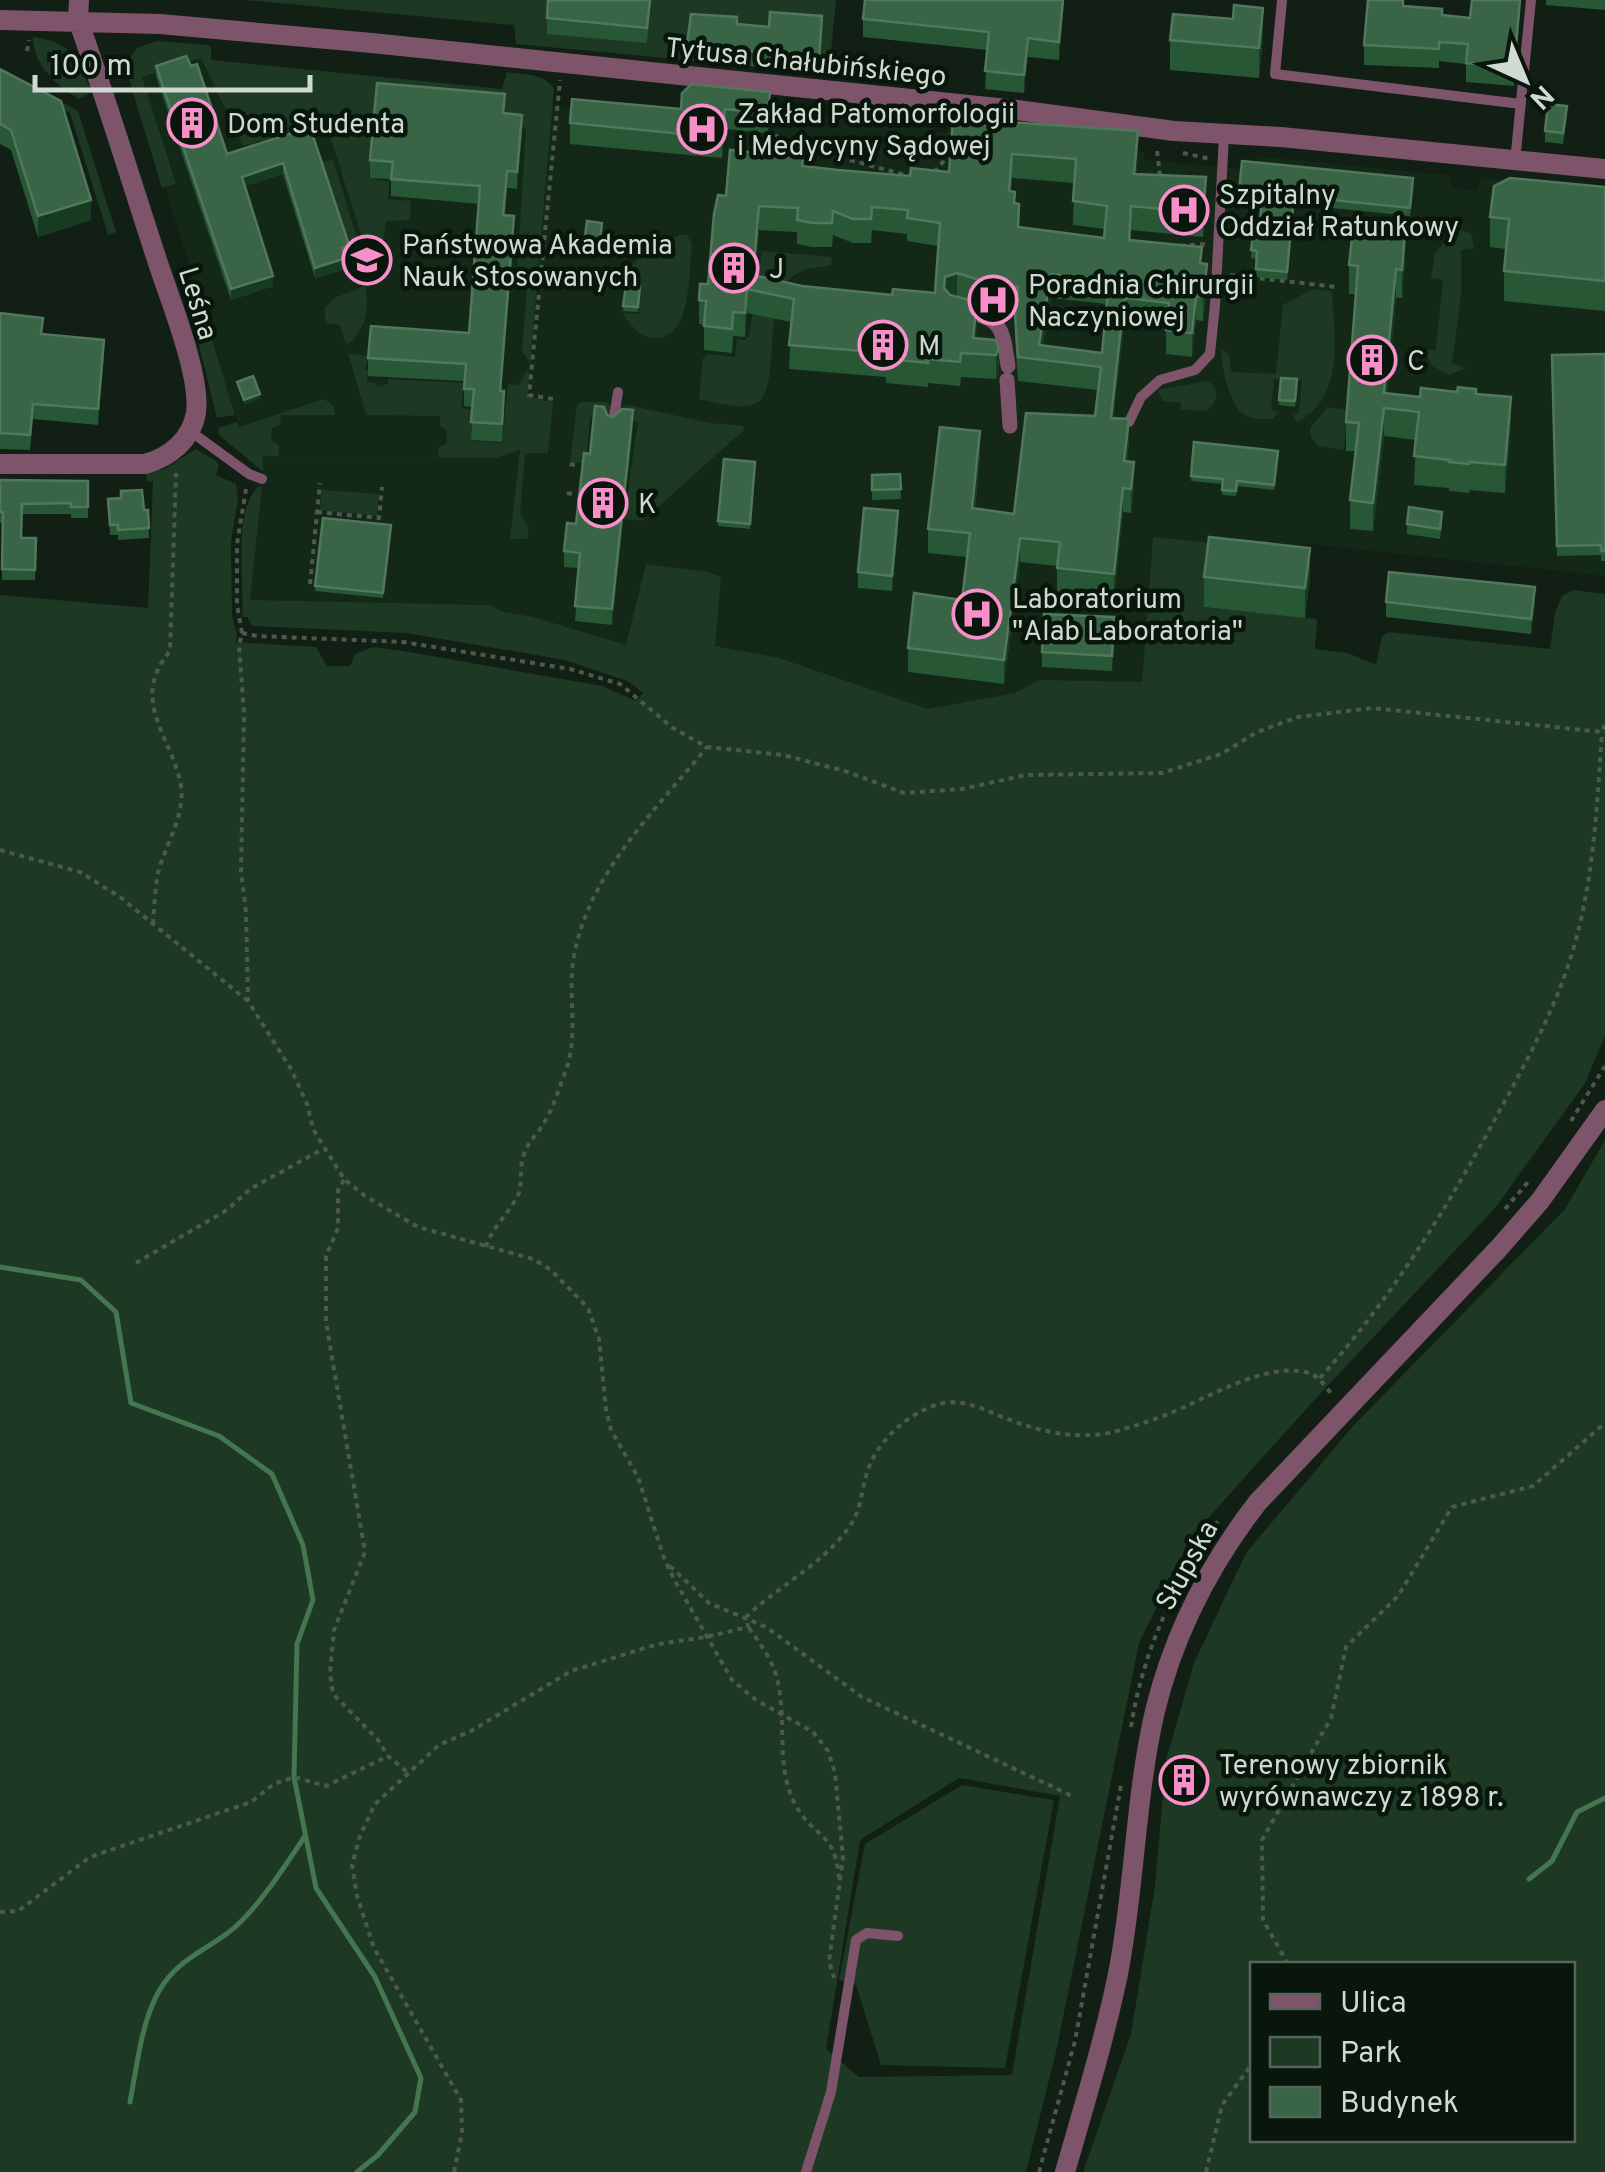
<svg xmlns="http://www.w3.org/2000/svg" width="1605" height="2172" font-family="Overpass,sans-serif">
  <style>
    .built { fill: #142818 }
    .green { fill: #1d3924; fill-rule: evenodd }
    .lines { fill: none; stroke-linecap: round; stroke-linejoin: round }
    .stream { stroke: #44764f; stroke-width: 5 }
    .path { stroke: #4d594f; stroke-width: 4; stroke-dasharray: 5 5; stroke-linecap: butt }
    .service { stroke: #7e546a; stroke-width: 10 }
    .pedestrian { stroke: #7e546a; stroke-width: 15 }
    .minor { stroke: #7e546a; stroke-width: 20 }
    .tertiary { stroke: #7e546a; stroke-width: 20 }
    .wall { fill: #275735; fill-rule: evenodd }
    .shaded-wall { fill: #163b21 }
    .building { fill: #396546; stroke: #51775c; stroke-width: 2.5; fill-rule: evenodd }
    .labels { text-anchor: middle; stroke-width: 9; stroke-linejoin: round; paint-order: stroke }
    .street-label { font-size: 28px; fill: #d1dad2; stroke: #08160b }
    .poi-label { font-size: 28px; fill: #d1dad2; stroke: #08160b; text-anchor: start }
  </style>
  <rect width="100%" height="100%" fill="#111f14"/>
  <!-- built -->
  <path class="built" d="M167,47l43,14 470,61 4,-20 250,24v5l13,2 1,-6 66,6 1,6 129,13v8l109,10 2,-14 193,19 6,13 15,2h7l6,-12 123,12v386l-298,-32 -21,6 -133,-13 -16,217 -407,-23 -241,-126 -240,-5 14,-143 -17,-7 -114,-369z"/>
  <!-- green -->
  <path class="green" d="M245,0h305l97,43 4,-43h185l-6,61 -138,-32 -5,31 -171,-16 -2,-19z
    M33,37c40,5 43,21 59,55l-13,7c-22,-13 -47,-35 -46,-62z
    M156,41l51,4 4,2v13l291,29 5,-17c18,3 34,0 47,16l-24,275 -8,-12 5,-64 -10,-14 9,-144 -20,-3 -1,-16 -130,-11 -6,79 20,4 -1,17 23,2 -1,19 -24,1 -3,23 -17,6 -40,-127 -83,23 -42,-88 -59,19 34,107 -14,4 -37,-122 12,-18z
    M0,69l78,42 38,121 -8,3 -38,-122 -70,-37z
    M333,160l27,88 -1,5 -9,3 -29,-94z
    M1457,228l14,6 3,14 -13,2v45l-9,68 14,5 -17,7 -17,-9 -8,-16h12l7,-70 -12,-2 4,-25z
    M680,235h7l5,9c-4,28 1,97 -39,94 -14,-1 -24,-15 -30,-25l16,1 2,-23 -8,-1 1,-11 -9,-1 -2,10h-3c4,-26 36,-44 60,-53z
    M762,251l70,6 -1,8c-11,3 -25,2 -36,10 -37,23 -10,117 -41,129 -14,6 -40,-2 -55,-5l4,-41 4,-4 28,3 2,-18 8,1 4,-4z
    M365,286c5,18 1,48 -19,59l-6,-20 -15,-2v-15l9,-10z
    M1313,289l19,2c2,45 14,106 -35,131l-5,-9h7l3,-32 -28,-2 -3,31 7,2 -5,7c-7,0 -18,1 -25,-2 -18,-6 -27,-51 -27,-68l8,6 2,17 45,2 7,-69z
    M209,329l26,86 -18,3 -21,-85z
    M348,353l21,3 -4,13 3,1 -1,12 9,1 1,4 11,-3v-5l76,4 -3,25 12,2 -2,31 31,2 6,-59 11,1 7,-14h3l-1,26 25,5 -5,51h-23l-5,60 9,14 -2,12h-17l10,-89 -24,8 -233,-2v16l-44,-37 -1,-7 19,-6 2,5 85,-28 10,7 1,9h-54l-1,10 -8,3 -1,13 8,4v11l159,1 1,-10 8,-4v-13l-7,-4v-10l-74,-1z
    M1207,381c14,8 11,23 -2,30l-25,-2 1,-6 -19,-2 -4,-11z
    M581,402h25l5,5v12l-21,-2 -4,47 -16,-2 7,-56z
    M628,405l82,18 34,3 -1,5 -101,90 -18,-2 14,-97 -20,-3 2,-10z
    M1328,407l19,3 -3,40 -26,-4 -7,-9 -1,-9z
    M196,449l20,12 3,5 -3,9 20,9 2,14 -7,44 1,74 5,19 -1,7 80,5 11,19h23l5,-12 18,-7 30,4 199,35 34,15 7,-8 -16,-12 -62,-21 -159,-27 -154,-7 -5,-9h-5c3,-37 -10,-102 16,-131l4,1 -12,113 239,5 15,7 29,5 93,28 20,-81 62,8 13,5 -6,69 64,12 149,51 87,-16 25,-13 102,2 11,-145 133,13 -78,17 -4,40 113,12 -2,30 33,4 28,12 6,-29 7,-4 161,17 5,-37 7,-16 12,-6 31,4v442l-20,47 -89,124 -178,189 -126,140 -53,107 -83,409 -30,120h-1026v-1577l148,13 5,-126 -6,-1 -1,-9 18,-3zM959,1778l101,18 -48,279 -153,2 -33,-28 34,-209z
    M322,490l57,4 -2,22 -57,-6z
    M1605,1140v1032h-522l48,-138 24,-148 11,-126 28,-97 52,-110 108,-128 211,-216zM1252,1964h320v176h-320z
    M962,1785l92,15 -49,268 -124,-3 -25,-80 -17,-5 26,-136z"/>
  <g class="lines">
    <!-- stream -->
    <path class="stream" d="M0,1267l81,13 35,32 15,91 88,33 53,38 31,71 10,55 -16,44 -3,133 22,111 59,89 46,101 -6,34 -37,43 -21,17
      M1529,1879l23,-18 25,-49 28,-14
      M130,2102c7,-36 11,-79 29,-111 18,-31 44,-39 70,-59 26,-19 58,-69 76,-96"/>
    <!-- path -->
    <path class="path" d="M27,51l2,-11
      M775,135l8,7 130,35
      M1157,151l3,25
      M1183,153l28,6
      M934,172l9,-10 6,-25
      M1180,246l25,-2
      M1230,275l107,12
      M553,399l-24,-4 31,-315
      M570,464l5,1
      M246,489l-9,55v61l5,28 -3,13 5,67 -3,159 5,40 2,89 43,68 16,35 6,25 31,50 21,17 53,31 115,32 18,11 37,38 11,31 7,70 5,21 27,47 26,81 11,23 57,99 24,20 57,32 15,19 7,22 8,85 -14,103 5,17
      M567,493l5,1
      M317,512l62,6 3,-31
      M310,584l10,-101
      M242,633l15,3 146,6 167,27 50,15 53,44 34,19 76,8 62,16 59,22 58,-4 64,-14 136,-2 59,-19 36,-22 41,-15 74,-9 230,24 3,-8
      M0,850l80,22 40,25 128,104
      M153,924c1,-15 2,-31 4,-46 6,-32 31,-63 23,-97 -11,-48 -50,-82 -10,-130l6,-178
      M1571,1121l34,-55
      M344,1180l-6,10v38l-12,28v66l39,230 -31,78 -4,43 3,21 45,46 10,16 19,16
      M1505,1209l23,-27
      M486,1247c6,-20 23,-33 32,-52 5,-12 1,-24 5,-37 3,-14 12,-21 19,-32 11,-16 17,-38 24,-56 13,-36 1,-77 8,-114 15,-83 81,-145 133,-209
      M136,1263l91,-53 23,-21 73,-40
      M1320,1378c70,-78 124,-165 174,-257 30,-55 61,-110 79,-171 21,-71 24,-145 29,-218
      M670,1566l39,37 57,24 96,70 210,99
      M749,1628c12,17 25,34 29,55 9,40 -3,85 18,123 19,33 39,25 43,72
      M1131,1727c12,-76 43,-143 87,-206
      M0,1912l18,-1 72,-54 161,-55 23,-18 20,-7 32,9 62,-30
      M1288,1964l-25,-44 -1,-80 69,-122 15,-71 52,-51 54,-89 81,-21 72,-63
      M454,2172l8,-39 -1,-33 -87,-152 -17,-52 -5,-31 8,-29 15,-32 64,-59 32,-14 100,-60 87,-27 48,-7 42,-10 -1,-11c33,-31 76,-52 103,-90 11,-16 11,-33 16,-50 8,-31 37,-59 67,-70 27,-10 47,2 72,12 35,14 75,23 112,13 17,-5 34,-10 51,-17 38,-15 95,-51 137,-42 14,3 19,13 28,24
      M1039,2172l36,-131 46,-256
      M1206,2172l16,-67 30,-41"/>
    <!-- service -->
    <path class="service" d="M1282,0l-7,74 246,30
      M1515,162l16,-162
      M1129,422l12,-25 19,-17 35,-10 15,-16 5,-49 9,-170
      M613,424l5,-32
      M190,431l59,43 13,5
      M806,2172l25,-80 25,-152 11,-7 31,3"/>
    <!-- pedestrian -->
    <path class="pedestrian" d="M959,310c42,9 43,13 49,56
      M1007,380l3,46"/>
    <!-- minor -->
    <path class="minor" d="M0,20l160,4 212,19 645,67 157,21 107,6 324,32
      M0,464h145c25,-7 46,-24 51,-51 5,-36 -25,-111 -37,-147 -27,-82 -52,-165 -81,-246l1,-20"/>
    <!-- tertiary -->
    <path class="tertiary" d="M1065,2172c19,-66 39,-131 53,-198 17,-87 17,-177 37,-263 19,-78 54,-146 103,-209l240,-253 42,-48 65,-91"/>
  </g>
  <!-- wall -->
  <path class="wall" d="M651,0l-4,43 -100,-9v-16z
    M1064,0l-5,60 -31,-3 -4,36 -39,-4 2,-39 -124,-13v-18z
    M1546,0h59v10l-59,-5z
    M1405,6l37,9 28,3 50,-6 -6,74 -48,-4v-18l-27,-3v7l-75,-3v-20z
    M737,24l85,7 -3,42 -132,-13v-15z
    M1263,37l-4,41 -89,-8v-30z
    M156,66l71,88 83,-27 39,129 -4,1 1,12 -31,9 -32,-104 -38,12 28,100 -42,14 -75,-224z
    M0,69l91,151 -53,17 -27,-87 -11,-6z
    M682,93l88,20 -2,20 -43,-4 -3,29 -152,-14v-21l111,-14z
    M504,114l18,19 -5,56 -10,-1 -2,27 9,19 -13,157 3,18 -2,33 -31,-2 2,-33 -9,-1v-25l-96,-5v-18l101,-25 10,-129 -88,-8v-17l-21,-1v-18z
    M1567,117l-4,27 -18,-2v-11z
    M953,118l185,37 -2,20 70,26 -3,36 -72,-7v10l71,24 5,24 -4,33 -7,-1 -4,37 -26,-3v-28l-39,-4 -3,3 -11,93 16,25 -2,19 7,24 -3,27 -8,-1 -9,86 -57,-6v-26l-37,-4 -16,122 -96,-12v-24l54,-48 5,-43 -39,-4v-24l52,-74 -5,54 39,5 81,-98 3,-26 -80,-9 -3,-42v-28l-20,-2 -18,-5 -1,34 20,2 3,32 -3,7 -35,-2 -1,9 -32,-3v4l-42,-4v-6l-97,-8 2,-47 -44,-9 -2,24 -12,-1 -1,17 -28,-3v-25l-5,-1v-24l9,-16 18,-88 77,-30 107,10 39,-4zM1012,178l62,5 -1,42 32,4 -1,9 -85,-11 -4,-23 -4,-12zM759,230l38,2v12l15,3h20l1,-12 20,8h18l1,-13 35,4v7l31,5 -3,47 -43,2 -90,-9 -47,-10zM1051,298l56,6 -5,49 -59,-8z
    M1413,186l-3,30 -116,-12 -7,76 -31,-3 1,-18 -6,-1 2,-23 7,-16 2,-18 -23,-2v-8z
    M1605,187v124l-101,-10v-30l2,-22 -16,-2v-30z
    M602,223l-3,29 -15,-2v-5z
    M1405,261l-3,37h-6l-9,96 33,3 56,-3 35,32 -6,67 -35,-3 -1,3 -20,-2v-3l-35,-3 2,-45 -32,-4 -11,95 -23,-2v-29l6,-49h-10v-29l10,-128h-7v-29z
    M626,285l14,1 -2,26 -15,-1z
    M0,313l43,21 61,21 -6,70 -65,-6 -3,31 -30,-1z
    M1605,354v207h-4v-6l-44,1 -5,-201z
    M1281,378l16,1 -2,28 -16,-2z
    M607,415l26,11 -21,199 -37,-4 4,-53 -15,-1v-16l12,-27 14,-70z
    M1194,442l84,9 -4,39 -37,-4 -1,10 -14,-1v-11l-31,-3z
    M724,459l31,3 -5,67 -32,-3z
    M900,474l1,25 -29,1v-25z
    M0,480l88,1v37h-17v-4h-49l-1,24h15l-1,42h-33v-57h-2z
    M121,498l23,12h4l1,28 -31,2v-5h-8l-2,-36z
    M1442,522l-2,17 -33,-5v-10z
    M391,525l-8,73 -68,-7v-5z
    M898,527l-6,64 -34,-3v-16z
    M1204,577h106l-5,41 -101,-11z
    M1386,602l149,1 -4,31 -145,-17z
    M1114,633l-2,38 -70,-4v-15z
    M1190,1769l1,16 -17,-1v-5z"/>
  <!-- shaded-wall -->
  <path class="shaded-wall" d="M1063,0h1l-5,60v-18z
    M1520,0v12l-6,74v-19z
    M1263,8v29l-4,41v-30z
    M1028,38v19l-4,36v-18z
    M725,109v20l-3,29v-20z
    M522,115v18l-5,56v-17z
    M1138,131v24l-4,43v-24z
    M283,163v11l-41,13v-10z
    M1206,177v24l-3,36v-24z
    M91,200v20l-53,17v-21z
    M759,206v24l-5,60 -1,-15z
    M514,216v18l-14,174v-17z
    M1405,233v28l-3,37v-28z
    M349,245v11l-7,2v-10z
    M346,258v11l-31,9v-10z
    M1207,264v24l-4,33v-24z
    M1396,269v29l-10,110 -2,-15z
    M957,273v24l-12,4 -1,-13 1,-11z
    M1051,274v24l-10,62 -2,-15z
    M273,276v10l-42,14v-11z
    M747,289v24l-2,24v-24z
    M1196,296v24l-4,37v-24z
    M1127,298v24l-3,3 -13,116v-23l13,-117z
    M977,302v24l-3,28 -1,-16z
    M104,340v15l-6,70v-16z
    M999,349v23l-3,7v-24z
    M260,394v5l-16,6v-5z
    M1511,397v29l-6,67v-28z
    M1384,408v28l-11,95v-28z
    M633,410v16l-21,199v-16z
    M1129,419v24l-5,42v-24z
    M980,431v24l-8,77v-24z
    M1134,462v24l-3,27v-24z
    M1123,488v24l-9,86v-24z
    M898,511v16l-6,64v-15z
    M1020,538v24l-16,122v-24z
    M1310,548v29l-5,41v-30z
    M1535,587v16l-4,31v-15z"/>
  <!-- building -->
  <path class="building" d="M548,0h102l-3,28 -100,-10z
    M865,0h198l-4,42 -31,-4 -4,37 -39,-4 4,-39 -126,-13z
    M1368,0h35v6l39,3v6l28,3 2,-18h48l-6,67 -48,-4 2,-19 -29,-2v7l-75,-4z
    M1234,5l29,3 -4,40 -89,-8 3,-26 60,5z
    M770,12l52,4 -3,42 -132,-13 4,-31 46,3v7l32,3z
    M186,56l5,10 6,-2 30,90 83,-27 39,118 -7,3 4,10 -31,10 -32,-105 -41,14 31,99 -42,13 -75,-223z
    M0,69l61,32 30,99 -53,16 -27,-86 -11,-6z
    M377,83l128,11 -2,19 19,2 -5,57 -10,-1 -4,44 11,1 -14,175h4l-2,33 -31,-2 3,-33h-10l2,-25 -98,-6 3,-32 98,7 11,-147 -89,-7 2,-17 -23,-2z
    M692,84l78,8 -2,21 -43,-4 -3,29 -152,-15 2,-24 109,10 1,-16z
    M1548,104l19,2 -4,27 -18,-2z
    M953,118l185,13 -4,43 72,3 -3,36 -72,-7 -2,34 73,7 -2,16 7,1 -4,33 -7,-1 -4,37 -26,-3 3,-27 -42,-5 -3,3 -13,117 18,1 -5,42 10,1 -3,27 -8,-1 -9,86 -57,-6 3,-26 -40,-4 -16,122 -96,-12 6,-55 48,7 8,-67 -42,-4 12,-102 40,4 -8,77 42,6 12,-101 69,3 6,-49 -83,-10 -3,-42 3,-28 -23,-2 -38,-12 -12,4 -1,11 6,7 27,7 -4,36 23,2 3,9 -3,6 -35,-2 -1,9 -32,-3v4l-42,-4 1,-6 -98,-8 5,-46 -47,-10 -2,24 -12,-1 -1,17 -28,-3 2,-25 -7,-1 1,-16h8l6,-70 4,-19 8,1 4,-46 73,8 -1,8 36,4 72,6 1,-8 38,4zM1012,154l64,5 -3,42 34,5 -3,32 -86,-11 1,-23 -5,-1 1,-11 -6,-1zM759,206l39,2 -1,12 15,3h20l1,-12 20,8h18l1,-12 36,3 -1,8 33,5 -5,70 -42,-4 -1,6 -90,-9 -49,-11zM1051,274l58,6 -7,73 -63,-8z
    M1242,161l171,17 -3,30 -116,-12 -7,76 -31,-3 1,-18 -6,-1 2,-15 7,-16 3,-26 -24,-2z
    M1510,178l95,9v94l-101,-10 5,-52 -19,-2 4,-31z
    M587,221l15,2 -3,24 -15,-2z
    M1353,228l52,5 -3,37 -6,-1 -12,124 36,4 1,-9 36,4 1,-5 18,2v5l35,3 -6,68 -35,-3 -1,2 -20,-2 1,-2 -36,-4 5,-44 -35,-4 -11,95 -23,-3 9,-77 -13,-1 12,-156 -9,-1z
    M626,285l14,1 -2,21 -15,-1z
    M0,313l43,5 -2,16 63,6 -6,69 -65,-5 -3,31 -30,-2z
    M1605,354v197h-4v-6l-44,1 -5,-191z
    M253,376l7,18 -16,6 -7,-18z
    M1281,378l16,1 -2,22 -16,-1z
    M595,406l9,1 3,8 6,2 9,-8 11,1 -21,199 -37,-3 5,-53 -16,-2 3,-28 9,1 8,-71 6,1z
    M1194,442l84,9 -4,34 -37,-4 -1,10 -14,-1 1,-11 -32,-3z
    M724,459l31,3 -5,62 -32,-3z
    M900,474l1,15 -29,1v-15z
    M0,480l88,1v26h-17v-4l-49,1 -1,34h15l-1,32 -33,-1 1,-57h-3z
    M142,490l2,20h4l1,18 -31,2v-5h-8l-2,-26 13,-1v-7z
    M1409,507l33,5 -2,17 -33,-5z
    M864,508l34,3 -6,65 -34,-4z
    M323,518l68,7 -8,68 -68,-7z
    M1209,537l101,11 -5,40 -101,-11z
    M1389,572l146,15 -4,32 -145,-17z
    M1044,614l70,3 -2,39 -70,-4z
    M1184,1766l6,3 1,11 -17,-1z"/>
  <!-- icons -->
  <defs>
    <g id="building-ring" transform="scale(2.5)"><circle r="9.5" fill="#08160b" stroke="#f98fc8" stroke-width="1.5"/><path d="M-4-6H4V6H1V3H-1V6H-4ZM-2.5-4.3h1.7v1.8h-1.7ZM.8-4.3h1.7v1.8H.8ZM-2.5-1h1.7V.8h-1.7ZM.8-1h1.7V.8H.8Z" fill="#f98fc8"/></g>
    <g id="hospital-ring" transform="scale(2.5)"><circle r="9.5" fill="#08160b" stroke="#f98fc8" stroke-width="1.5"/><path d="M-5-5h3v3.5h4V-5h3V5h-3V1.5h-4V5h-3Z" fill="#f98fc8"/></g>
    <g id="university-ring" transform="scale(2.5)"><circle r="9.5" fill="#08160b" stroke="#f98fc8" stroke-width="1.5"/><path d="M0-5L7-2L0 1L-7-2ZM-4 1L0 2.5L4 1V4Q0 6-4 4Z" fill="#f98fc8"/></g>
  </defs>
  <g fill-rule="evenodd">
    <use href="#building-ring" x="192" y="123"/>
    <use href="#hospital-ring" x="702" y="129"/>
    <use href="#hospital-ring" x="1184" y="210"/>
    <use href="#university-ring" x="367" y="260"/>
    <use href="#building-ring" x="734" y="268"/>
    <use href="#hospital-ring" x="993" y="300"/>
    <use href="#building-ring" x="883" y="345"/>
    <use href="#building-ring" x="1372" y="360"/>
    <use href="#building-ring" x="603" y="503"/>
    <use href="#hospital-ring" x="977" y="614"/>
    <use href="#building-ring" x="1184" y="1780"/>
  </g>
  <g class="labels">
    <!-- street labels -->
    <g class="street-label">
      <text transform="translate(806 61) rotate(6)" y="10">Tytusa Chałubińskiego</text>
      <text transform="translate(199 303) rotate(73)" y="10">Leśna</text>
      <text transform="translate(1186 1565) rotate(-61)" y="10">Słupska</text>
    </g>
    <!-- poi labels -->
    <g class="poi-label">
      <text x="737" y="123">Zakład Patomorfologii<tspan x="737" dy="32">i Medycyny Sądowej</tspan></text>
      <text x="227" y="133">Dom Studenta</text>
      <text x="1219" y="204">Szpitalny<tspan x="1219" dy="32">Oddział Ratunkowy</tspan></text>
      <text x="402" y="254">Państwowa Akademia<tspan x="402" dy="32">Nauk Stosowanych</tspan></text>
      <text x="769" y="278">J</text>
      <text x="1028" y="294">Poradnia Chirurgii<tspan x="1028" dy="32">Naczyniowej</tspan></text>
      <text x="918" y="355">M</text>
      <text x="1407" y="370">C</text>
      <text x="638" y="513">K</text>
      <text x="1012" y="608">Laboratorium<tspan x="1012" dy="32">"Alab Laboratoria"</tspan></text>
      <text x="1219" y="1774">Terenowy zbiornik<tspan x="1219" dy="32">wyrównawczy z 1898 r.</tspan></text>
    </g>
  </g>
  <!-- legend -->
  <rect x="1250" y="1962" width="325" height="180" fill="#08160b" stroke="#58645b" stroke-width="2.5"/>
  <rect x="1270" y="1994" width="50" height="15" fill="#7e546a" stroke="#58645b" stroke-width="2.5"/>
  <text x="1340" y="2012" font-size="30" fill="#d1dad2">Ulica</text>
  <rect x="1270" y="2037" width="50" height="30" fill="#1d3924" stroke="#58645b" stroke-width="2.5"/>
  <text x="1340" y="2062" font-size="30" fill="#d1dad2">Park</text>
  <rect x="1270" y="2087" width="50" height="30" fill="#396546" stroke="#58645b" stroke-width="2.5"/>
  <text x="1340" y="2112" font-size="30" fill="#d1dad2">Budynek</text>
  <!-- north arrow -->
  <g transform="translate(1525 80) rotate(136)" stroke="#08160b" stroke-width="8" paint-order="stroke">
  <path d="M0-8L18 38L0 25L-18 38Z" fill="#d1dad2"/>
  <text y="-15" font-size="28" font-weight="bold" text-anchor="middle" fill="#d1dad2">N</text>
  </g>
  <!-- scale -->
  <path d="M35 75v15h275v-15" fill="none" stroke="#d1dad2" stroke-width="5"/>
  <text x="50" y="75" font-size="30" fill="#d1dad2" stroke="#08160b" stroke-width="8" paint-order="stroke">100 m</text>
</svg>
